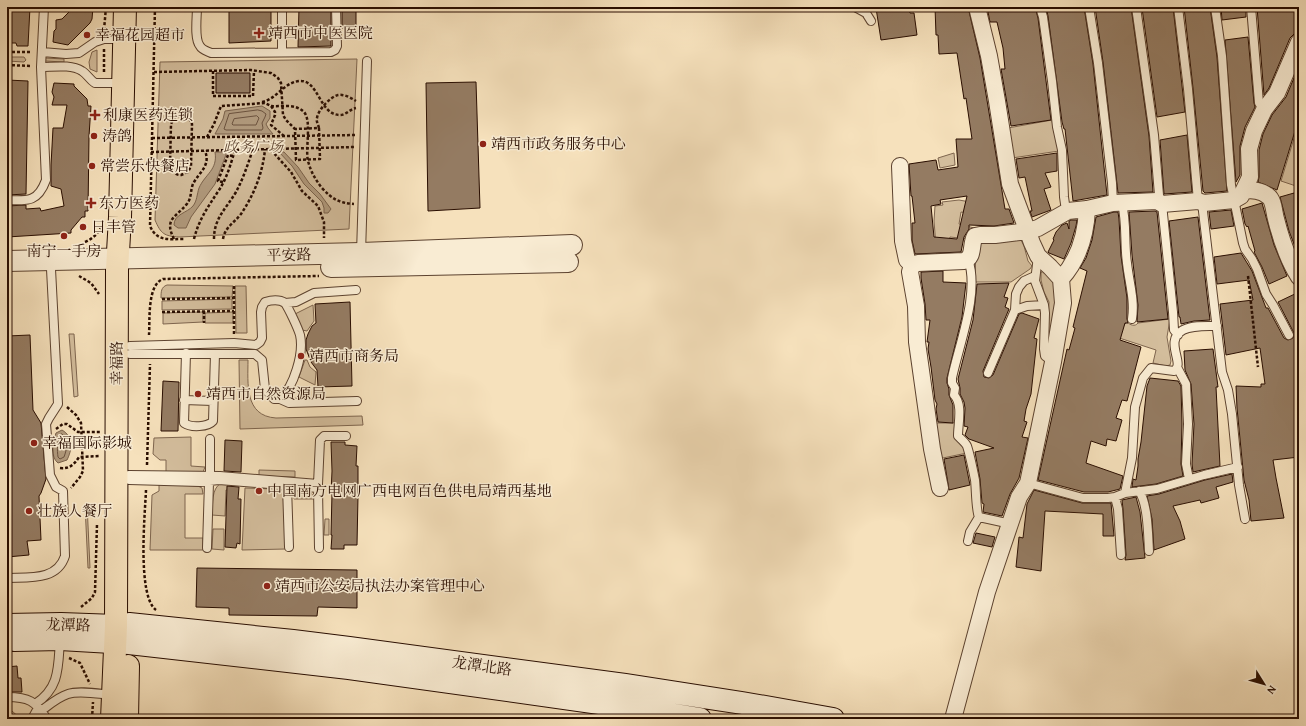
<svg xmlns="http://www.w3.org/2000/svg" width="1306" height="726" font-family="'Gentium Book Plus','Noto Serif SC',serif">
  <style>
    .green { fill: #d3bd9c; stroke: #7e654e }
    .water { fill: #b0997c; stroke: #7a614a }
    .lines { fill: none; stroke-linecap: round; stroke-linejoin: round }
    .shore { stroke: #6c533e; stroke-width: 1 }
    .building { fill: #947b62; stroke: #290d00; fill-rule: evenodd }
    .service-casing { stroke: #5c422f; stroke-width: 10 }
    .minor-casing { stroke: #5c422f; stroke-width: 18 }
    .tertiary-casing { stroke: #5c422f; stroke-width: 22 }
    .secondary-casing { stroke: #290d00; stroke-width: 24 }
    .primary-casing { stroke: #290d00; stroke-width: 24 }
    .path { stroke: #290d00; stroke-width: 2.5; stroke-dasharray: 3 2; stroke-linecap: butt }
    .service { stroke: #f9ecd3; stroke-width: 8 }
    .minor { stroke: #f9ecd3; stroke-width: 16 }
    .tertiary { stroke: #f9ecd3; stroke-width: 20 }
    .secondary { stroke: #f9ecd3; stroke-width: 22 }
    .primary { stroke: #f6e1bc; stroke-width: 22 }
    .poi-dot { fill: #8f2418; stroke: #f9ecd3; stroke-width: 1.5 }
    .labels { text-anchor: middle; stroke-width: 3; stroke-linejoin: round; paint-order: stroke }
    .poi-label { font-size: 15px; fill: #290d00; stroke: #f9ecd3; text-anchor: start }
    .park-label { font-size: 15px; font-style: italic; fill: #644b37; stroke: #f9ecd3 }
    .street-label { font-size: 15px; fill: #290d00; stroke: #f9ecd3 }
  </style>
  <rect width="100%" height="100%" fill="#f6e1bc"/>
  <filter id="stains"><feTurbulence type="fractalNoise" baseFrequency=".005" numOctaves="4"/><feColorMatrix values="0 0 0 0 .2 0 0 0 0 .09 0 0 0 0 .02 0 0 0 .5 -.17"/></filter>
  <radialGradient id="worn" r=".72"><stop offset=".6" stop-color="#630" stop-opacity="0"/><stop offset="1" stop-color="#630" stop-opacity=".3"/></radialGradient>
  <!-- green -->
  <path class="green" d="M97,50v22l-7,-3 -1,-7 3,-10z
    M7,57h17l2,3 -2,2 -17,-1z
    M45,58l19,1v3l-19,-1z
    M357,59l-8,170 -170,8c-15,-1 -18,-3 -24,-17l5,-158z
    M1052,120c1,11 5,21 7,31l-47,7 -4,-30z
    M1299,128v64l-3,1v-7l-15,-5 14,-46z
    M954,153l1,12 -15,3 -2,-10z
    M959,200l11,2 -2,11 -7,-1 -2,12 19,5 -9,10 -19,-2 -3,12 -6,1 -1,9 -3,-1 -3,-37 1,-15 8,-1 -1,-3z
    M1022,237l-1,3 3,6 4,15 4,5 -2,3 -19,13h-36l1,-34 3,-6z
    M1045,268l9,11 2,13 -4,44 -5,11 2,-45 -5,-10 -3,-12v-7z
    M167,285l66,1 -1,11 -71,1c0,-6 0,-11 6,-13z
    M235,286h11l1,47h-11z
    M232,299v10l-70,1v-9z
    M313,305l1,16 -7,10 -5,-1 -7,-16z
    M203,312v10l-40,2v-11z
    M233,312v11h-28v-10z
    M1170,319l-3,18 4,24 -1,4 -4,1 -13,-3 3,-13 -52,-17 4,-13 17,4 2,-2c3,3 8,5 11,1z
    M69,334h5l4,62 -4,1z
    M239,360h9c0,23 -4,56 28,58l86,-2 1,9 -123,4z
    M305,360h2l3,7 6,5 -1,13 -16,-8z
    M935,423h21l11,30 -29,6z
    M191,437v29l14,1 -2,5 -2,1h-35v-13h-6l-7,-6 1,-16z
    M259,470l36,1v6l-36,-1z
    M221,483l10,2 3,5h-8l-1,26 -13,-1c1,-11 -1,-26 9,-32z
    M159,484l39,2 4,2 1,6h-18v44h18v12h-53l2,-55 7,-4z
    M245,488l31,1 5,1 2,2 3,57 -44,1z
    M297,490l13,2 6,7h-22v-4z
    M87,504l3,64h-2l-3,-63z
    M325,519h4v16h-5z
    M213,529h11v21l-12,-1z
    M7,711h5l9,8h-14z"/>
  <!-- water -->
  <path class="water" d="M262,106l8,5v7l-4,6 2,4 5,6h-58l8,-15 2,-8z
    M215,152h12l-12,32 -24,33 -5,11h-8l-4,-3c0,-11 13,-12 19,-19 4,-5 4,-12 6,-18 6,-14 19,-18 16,-36z
    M279,152h5l14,15 11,16 11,11 11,15 -3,4h-4v-5l-2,-6 -18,-18 -12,-18z
    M62,430c12,7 10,20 5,30l-9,3c-8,-6 -5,-21 -2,-30z"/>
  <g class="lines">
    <!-- shore -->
    <path class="shore" d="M258,110l4,1 4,3 -1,3 -3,6 1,5 -1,2h-36l-2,-1 5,-15z
      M257,116l2,2 -3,7h-23l-1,-1 2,-5z
      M62,434c7,6 5,15 2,23l-4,2 -2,-2c-1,-7 -1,-15 2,-22z"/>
  </g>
  <!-- building -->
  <path class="building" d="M16,7h14l-2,39h-11l-1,-3h-9v-34l9,-1z
    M71,7h22l-1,12 -2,4 -22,22 -15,-3 1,-11 2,-2v-9l6,-1 9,-9z
    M229,7h42v34l-42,2z
    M299,7h32v39l-33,1z
    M342,7h14v21h-14z
    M883,7h25l2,6h4l3,22 -36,5 -5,-32z
    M935,7h33l12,51 25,151h4l5,14 -20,3 -25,-1v4l-5,8 -3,15 -46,2 -3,-14v-17h3l-3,-27h-1l-2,-32 27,-4 2,10 20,-3 -2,-28h16l-6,-41 -2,1 -7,-46 -18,1 -1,-19h-2zM967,196l-10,43 -23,-2 -3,-31 10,-2 -1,-4z
    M987,7h48l3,11 13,102 -40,6 -10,-57h4l-2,-21 -6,-26h-7z
    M1046,7h38l9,57 14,131 -34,6 -8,-72h-1l-2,-7 -14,-106z
    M1095,7h36l18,129 4,56 -35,1 -15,-131z
    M1148,7h25l12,105 -28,5 -15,-109z
    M1184,7h26l7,50 10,134 -22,2 -2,-2 -10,-103z
    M1221,7h25v10l-24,3z
    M1257,7h42v26l-5,1 -4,4 -21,50 -5,7z
    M1248,37l6,66 1,4 -10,20 -5,19v29l-4,7 -11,-142z
    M1299,66v52l-22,72 -19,-8 1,-5v-27l4,-16 9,-19 14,-18z
    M216,73h34v20h-34z
    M7,80l21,1 -2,113 -19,1z
    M476,82l4,126 -52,3 -2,-128z
    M54,83l20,1v2l13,13 1,7h3l-2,30 -1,75h-3v6h-3l-11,13v3l-64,4v-31l19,-1v4l14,-1 1,3 23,-5 -3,-17 -10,-3v-21l2,-37h10l4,-23h-15l2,-8 -2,-5z
    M1187,135l5,57 -28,2 -4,-54z
    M1057,153v18l-12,2 6,14 -7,2 7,21 -19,7 -2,-6h2l-7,-34 -6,1 -3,-19z
    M1294,193v1l5,-1v64l-10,-26 -9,-34z
    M1262,203l12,42 13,31 -18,8 -7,-17 -8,-15 1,-1 -7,-25 -1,1 -2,-3 -3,-15z
    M1231,210l3,16 -23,3 -2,-17z
    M1155,211l2,1 11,107 -31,3 1,-17 -6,-50 -3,-43z
    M1114,212h4l1,7 2,37 6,42v21l1,4h-3l-5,17 21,7 -14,54 -5,-1 -6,18 6,2 -6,21 -9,-2 -1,7 -15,-5 -5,22 37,13 -3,13 -12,3h-24l-46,-12 29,-131 2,1 6,-22 -2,-1 14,-56 -7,-3 6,-10 6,-18 4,-23z
    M1198,217l12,103 -16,1 -13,3 -1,-7h-1l-10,-96z
    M1071,220h6l-1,6 -5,17 -7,16 -15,-6 -1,-1 6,-12 -1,-1 3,-7 6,-7 5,-2 2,6v-8z
    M1241,253l11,18 14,37h2l16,30 4,2 5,-2 1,-5 -16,-31 21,-10v165l-26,3 3,18 8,40 -33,3 -2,-21 -5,-20 -7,-72 -1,-22 25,1v-3h4l-5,-36 -34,7 -6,-51 33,-4 -4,-20 -32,4 -3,-27z
    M943,271v11l23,1 -4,34 -15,61v5l2,6v6l4,10v18l-15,-1 -2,-13 1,-5 -2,-4 -4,-33 -3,-18 1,-7h-2l3,-22h-4l-1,-16 -4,-26v-6z
    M1009,283l-5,14 4,1 -3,9 4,2 -26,62 1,6 5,1 4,-3 26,-61 3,-1 17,6 -5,19 3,1 -6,55 -5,15 -2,12 3,1 -5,15 6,1 -9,40 -9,16 -8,22 -19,-4 1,-8 -2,-1 -2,-24 -5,-27 19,-4 -25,-9 -4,-4 3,-8 -4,-1 1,-18 -1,-6 -4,-8v-6l-2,-9 15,-59 4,-36z
    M350,302l2,84 -34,1 -1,-17 -6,-8 -5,-13v-9l2,-6 4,-8 4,-3 -1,-19z
    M30,335l3,75 8,13 5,56 -5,14 -2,3 2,44 -14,1 2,14 -22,2v-221z
    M1213,349l5,38h-2l4,79 -27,6 -1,-8 2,-40 -3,-40 -6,-14 -1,-19z
    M1150,378l28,3 3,5 1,38 -1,40 2,12 -27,8 -24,3 1,-8 3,1 2,-14v-7l3,-17 6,-56z
    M163,381l16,1 -1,49h-17z
    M225,440l17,1 -1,31 -17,-1z
    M331,442h14v3l12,1 -1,20h2v30l-1,49h-13v4h-13l1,-14h-1l1,-42h-1l1,-22z
    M964,455l6,30 -21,5 -5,-31z
    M1232,474l1,8 -17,5 3,11 -18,5 -1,-3 -27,6 7,15 5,18 -31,11 -2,-31 -5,-23 12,-2 46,-14z
    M227,486l12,1 -1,12h3l-1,45 -3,-1 -1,5 -11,-1z
    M1034,490l48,13h29l3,33h-11v-22l-58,-3 -4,60 -25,-4 3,-30 4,1 4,-34z
    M1136,497l4,15 5,46 -20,2 1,-5 -3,-46 -1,-9z
    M976,533l19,4 -3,10 -19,-4z
    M197,568l160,2v38l-39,-1 -1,9 -88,-1v-7l-33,-1z
    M17,666l1,12h3l1,14h-15v-25z"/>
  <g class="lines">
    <!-- service casing -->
    <g class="service-casing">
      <path id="service" d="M197,7c0,10 -3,32 3,39 2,4 7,5 11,7l120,-1 4,-2 2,-4 -1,-39
        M855,7l11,6 5,8
        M1040,7l3,10 9,64 5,46 5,23 2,47 1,7 3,7
        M1089,7l9,56 14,120 1,20
        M1136,7l18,128 5,60 -2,6
        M1178,7l10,82 10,112
        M1215,7l7,49 9,129 12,58 2,6 7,10 5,10 9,25 7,11 16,30
        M1251,7l8,96 5,7
        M42,52l24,2 13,-1 16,-11 9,-3h19
        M282,52v-45
        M41,67c12,0 30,-3 41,4 5,3 8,9 13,12h27
        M7,200c21,1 31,2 39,-20l-5,-113 3,-60
        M1202,203l20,169 6,18 4,24 7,71 6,34
        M1122,204c5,19 2,39 5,59 2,19 8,37 5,56
        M1162,204l11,108 1,18 4,5
        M361,253l6,-192
        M1038,256l-3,25 9,24 1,8 -1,36 1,7 8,6
        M968,259c12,34 -9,85 -16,119v5l3,5 -1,7c9,9 4,29 4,41 3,3 7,6 9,10 3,9 6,24 8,34 1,8 1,32 4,37l32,7
        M285,303l11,-1 18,-9 42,-3
        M1015,310l12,-4 17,-1
        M130,346l104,-3 22,2 4,-3 2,-4 -1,-26 1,-5 3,-5c7,-2 14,-3 20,1 4,6 13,25 15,32 4,18 -6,52 -20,64h-6l-9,-10 -3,-29 -7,-6h-125
        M186,353l-2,70c7,5 24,4 29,-2l2,-67
        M1178,369l8,15 2,40 -2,40 3,15
        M988,373l27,-63 1,-16 3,-7 5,-6 11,-5
        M280,399l9,4 68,-2
        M184,400l29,1
        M210,439v36
        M129,480l71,2 19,-2 99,8v-4l-98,-8 -91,-1
        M1028,483l55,15h25l7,-1 10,-4 32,-4 47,-14 34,-8
        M318,484l2,-44 4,-4h22
        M287,486l2,61
        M318,488l1,60
        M1139,491c9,13 9,44 10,60
        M1125,493l7,-35 3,-51 8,-29 8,-10 23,3c12,-7 -11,-30 9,-41 10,-5 23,-4 34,-4
        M1115,497l3,12 3,46
        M968,541l2,-9 9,-15
        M207,548l2,-66
        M7,578c22,-1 50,3 58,-22l-2,-65 -7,-4 -6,-12 -4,-51 3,-6 9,-14 -7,-135
        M7,697c22,0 28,4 40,22
        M35,704c25,-16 23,-37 25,-64
        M41,711c8,-6 17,-14 27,-17 11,-4 32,0 44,1
        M32,719l6,-11"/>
    </g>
    <!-- minor casing -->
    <g class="minor-casing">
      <path id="minor" d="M900,166l3,75 4,19 5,5
        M1244,191c8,-2 18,0 24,5 6,4 6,17 8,23 5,20 12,41 23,58
        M1061,279c18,-20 25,-44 26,-70
        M940,488l-8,-39 -15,-107 -1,-36 -6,-34 2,-7 6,-2 46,-2c11,-4 6,-16 11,-25l5,-1h15l33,-4 10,-3 30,-17 19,-2 26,-6 44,-2 5,3 36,-3 6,2 30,-3 7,-4 9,-19 -1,-28 5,-18 10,-21 13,-17 22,-51
        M953,719l34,-127 32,-95 9,-14 25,-121 10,-59 -2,-24 -11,-12 -12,-11 -6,-13 -22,-59 -13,-83 -8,-45 -12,-49"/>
    </g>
    <!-- tertiary casing -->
    <g class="tertiary-casing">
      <path id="tertiary" d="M7,261l354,-8 211,-8
        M331,267l237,-5"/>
    </g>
    <!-- secondary casing -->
    <g class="secondary-casing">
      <path id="secondary" d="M7,625l54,-1 55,2 13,-2 164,17 56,7 276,37 117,18 91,16
        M14,640l46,-1 69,4 220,25 272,38 79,13"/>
    </g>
    <!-- primary casing -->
    <g class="primary-casing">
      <path id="primary" d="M112,719l4,-93 1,-356 3,-53 5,-210
        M127,719l1,-53"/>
    </g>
    <!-- path -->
    <path class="path" d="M155,7l-5,219c7,16 19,13 34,13
      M104,30l2,-23
      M104,49v25
      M7,52h25
      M7,65l25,1
      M213,71v25h40l1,-25
      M154,72l97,-2 20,3 7,5 3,5 2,32 3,5 9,9
      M262,102c15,-3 21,-19 37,-21 20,-2 20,34 41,34 6,0 10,-6 16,-7
      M271,106c11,1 24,-3 33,6 8,9 1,37 4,49 3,11 7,18 14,27 10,11 17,15 32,16
      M180,115l9,3 3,6 -1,42 -3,6 -7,3c-6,0 -10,-4 -11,-10l1,-41 3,-6z
      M319,128l1,31 -24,1 -1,-31z
      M319,128c-1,-4 -3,-7 -2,-10 1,-8 13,-21 21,-23 7,-1 13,3 18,6
      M207,137l7,-13 7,-18 44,-3 6,3 4,6v3l-4,10 13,11
      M152,138l204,-3
      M271,150l20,22 11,19 16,15 6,16v16
      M151,152l204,-5
      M223,182l-5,-1 10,-26 5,1
      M174,239c-10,-20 1,-21 12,-34 6,-6 4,-14 7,-21 6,-12 18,-18 12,-33
      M194,239c5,-20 14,-32 25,-49 8,-12 12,-27 16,-40
      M214,239c0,-21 12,-30 22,-47 7,-13 12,-28 17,-43
      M223,239c2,-12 11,-16 18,-25 13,-19 22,-42 24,-65
      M85,242c7,-3 13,-8 16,-15
      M79,276l12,7 8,11
      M1248,276l10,91
      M234,286v48
      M162,299l72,-1
      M204,311v12
      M162,312l72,-1
      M149,335c1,-15 -2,-50 14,-56l156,-3
      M67,407l9,8 5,8 2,48 -3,6 -9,11
      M56,429l7,-5h4l11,8h23
      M147,465l3,-101
      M60,468c9,1 14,-3 19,-11l21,-1
      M146,490c-1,24 -9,106 10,120
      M81,607l11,-9 3,-6 2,-68
      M69,658l11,5 10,21
      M92,719l1,-17"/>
    <!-- service -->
    <use href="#service" class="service"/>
    <!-- minor -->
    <use href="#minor" class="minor"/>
    <!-- tertiary -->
    <use href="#tertiary" class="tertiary"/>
    <!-- secondary -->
    <use href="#secondary" class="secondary"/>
    <!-- primary -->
    <use href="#primary" class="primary"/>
  </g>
  <!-- markers -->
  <g class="poi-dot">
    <path d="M257 27h4v4h4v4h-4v4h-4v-4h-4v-4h4z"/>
    <circle cx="87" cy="35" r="4"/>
    <path d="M93 109h4v4h4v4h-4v4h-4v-4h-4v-4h4z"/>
    <circle cx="94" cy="136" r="4"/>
    <circle cx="483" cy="144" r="4"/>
    <circle cx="92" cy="166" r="4"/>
    <path d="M89 197h4v4h4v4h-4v4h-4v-4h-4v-4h4z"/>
    <circle cx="83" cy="227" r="4"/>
    <circle cx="64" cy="236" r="4"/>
    <circle cx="301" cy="356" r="4"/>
    <circle cx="198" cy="394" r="4"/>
    <circle cx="34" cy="443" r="4"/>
    <circle cx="259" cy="491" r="4"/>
    <circle cx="29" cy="511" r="4"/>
    <circle cx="267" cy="586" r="4"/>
  </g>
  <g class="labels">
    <!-- poi labels -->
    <g class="poi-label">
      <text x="268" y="38">靖西市中医医院</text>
      <text x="95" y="40">幸福花园超市</text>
      <text x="103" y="120">利康医药连锁</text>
      <text x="102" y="141">涛鸽</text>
      <text x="491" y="149">靖西市政务服务中心</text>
      <text x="100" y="171">常尝乐快餐店</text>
      <text x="99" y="208">东方医药</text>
      <text x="91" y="232">日丰管</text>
      <text x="64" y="256" text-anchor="middle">南宁一手房</text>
      <text x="309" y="361">靖西市商务局</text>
      <text x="206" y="399">靖西市自然资源局</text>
      <text x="42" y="448">幸福国际影城</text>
      <text x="267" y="496">中国南方电网广西电网百色供电局靖西基地</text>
      <text x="37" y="516">壮族人餐厅</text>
      <text x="275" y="591">靖西市公安局执法办案管理中心</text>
    </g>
    <!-- park labels -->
    <g class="park-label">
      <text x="253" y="152">政务广场</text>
    </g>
    <!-- street labels -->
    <g class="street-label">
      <text transform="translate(289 255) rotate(-1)" y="5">平安路</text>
      <text transform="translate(117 363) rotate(-90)" y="5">幸福路</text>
      <text transform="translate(68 625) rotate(1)" y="5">龙潭路</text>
      <text transform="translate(482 666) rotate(8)" y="5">龙潭北路</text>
    </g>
  </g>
  <!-- margin -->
  <rect width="1306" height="726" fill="none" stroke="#f6e1bc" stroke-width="24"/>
  <rect x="8" y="8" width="1290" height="710" fill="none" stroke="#290d00" stroke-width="2"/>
  <rect x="12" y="12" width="1282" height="702" fill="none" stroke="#290d00"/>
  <!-- north arrow -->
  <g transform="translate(1264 684) rotate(127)" stroke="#f9ecd3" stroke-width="3" paint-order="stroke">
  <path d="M0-3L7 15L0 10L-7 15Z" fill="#290d00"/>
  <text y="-6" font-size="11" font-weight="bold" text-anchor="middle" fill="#290d00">N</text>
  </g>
  <rect width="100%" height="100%" filter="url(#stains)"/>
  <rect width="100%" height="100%" fill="url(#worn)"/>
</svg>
